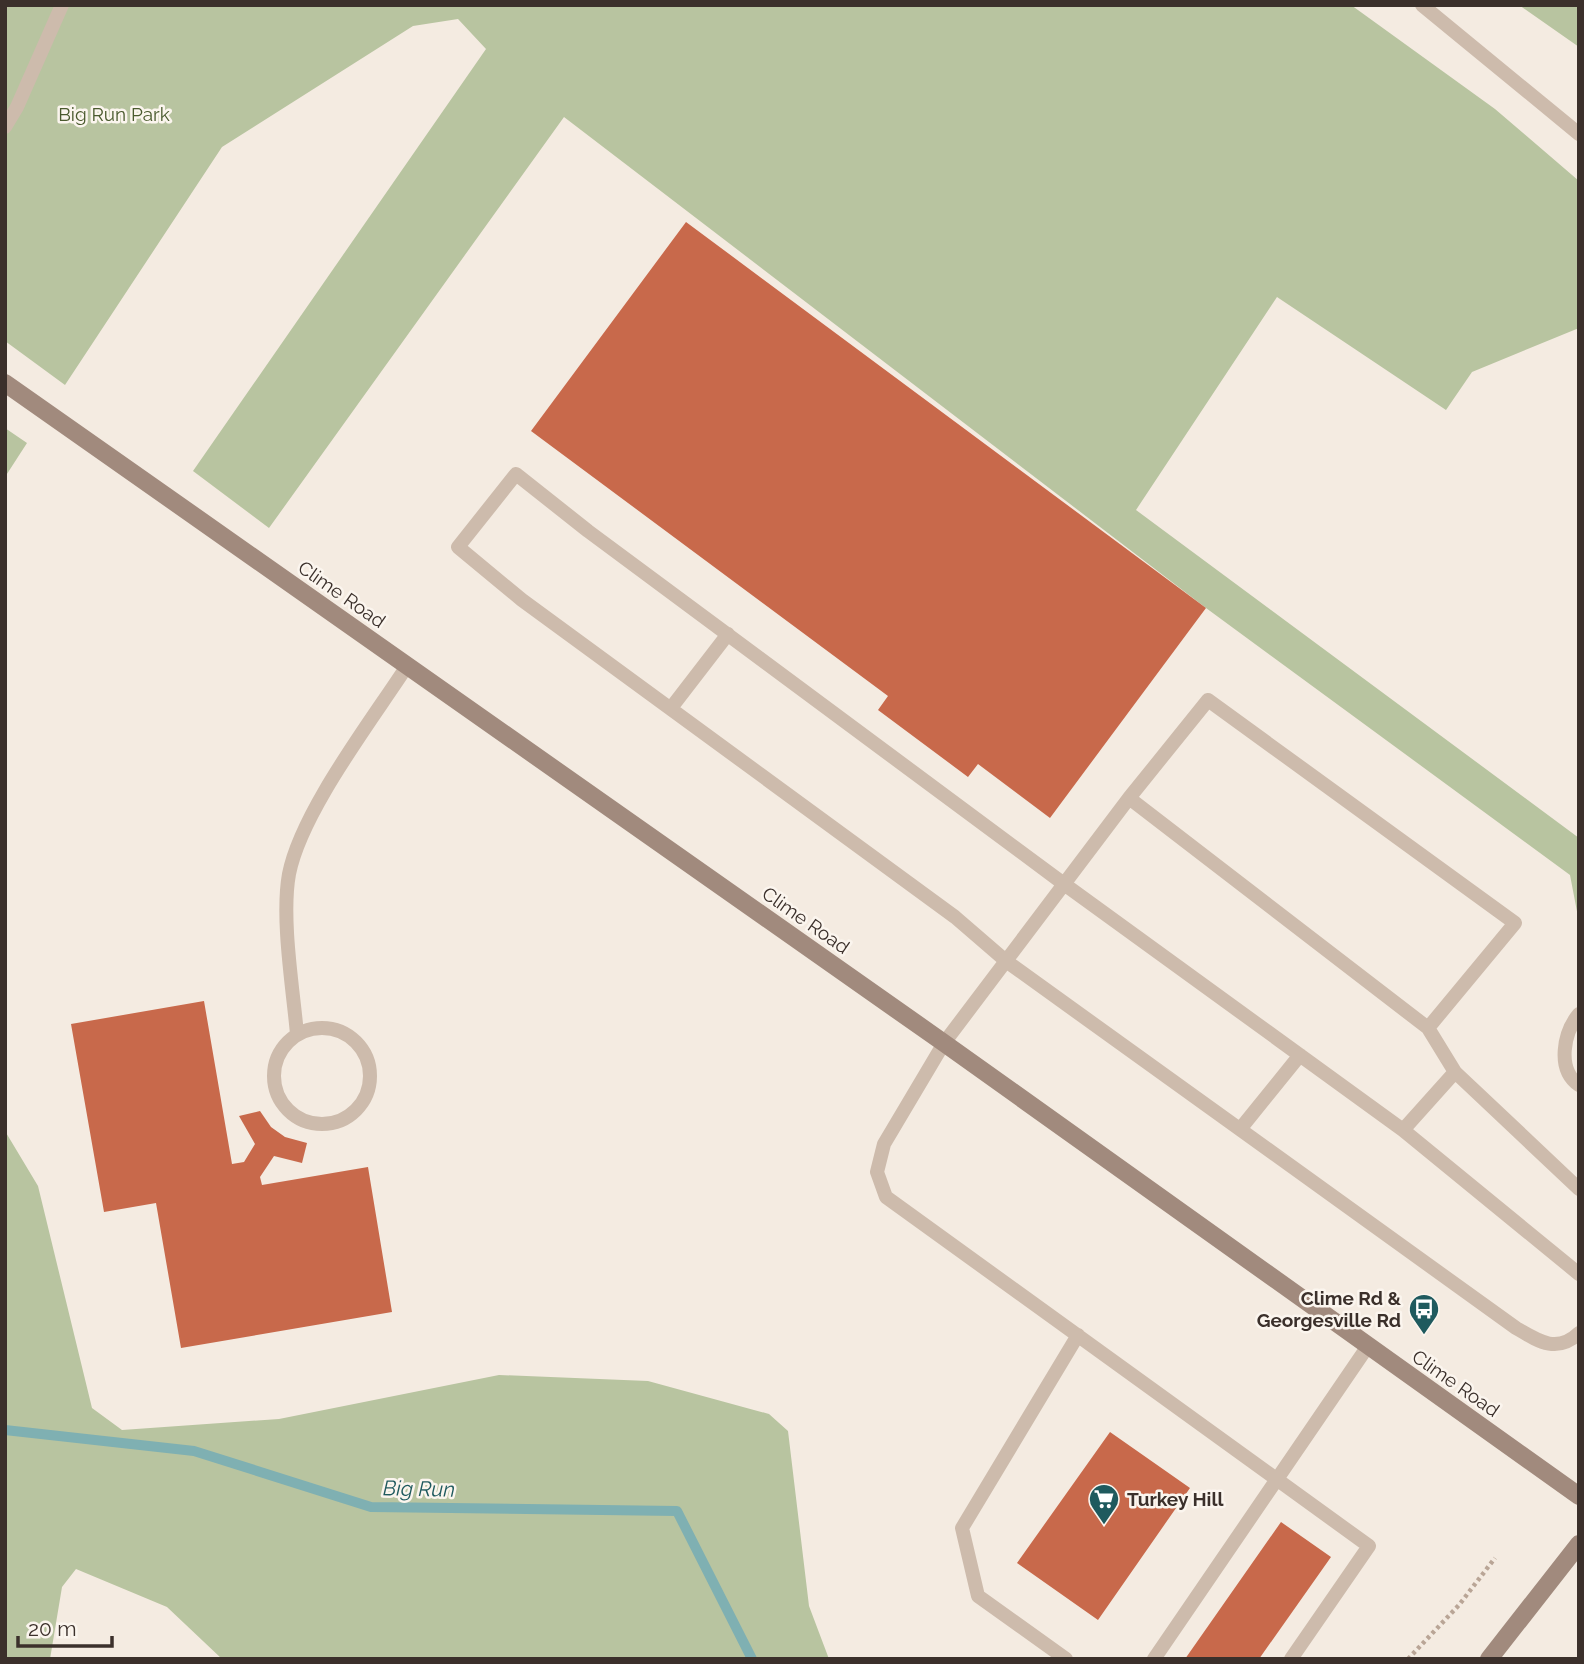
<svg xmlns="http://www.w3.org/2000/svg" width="1584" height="1664" font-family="Raleway,sans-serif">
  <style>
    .green { fill: #b8c4a0 }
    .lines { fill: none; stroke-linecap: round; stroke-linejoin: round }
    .stream { stroke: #7fb0b2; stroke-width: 10 }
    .building { fill: #c8694b }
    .path { stroke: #b9a596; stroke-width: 4.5; stroke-dasharray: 3.5 3.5; stroke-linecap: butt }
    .lane { stroke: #cdbbac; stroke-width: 14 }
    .secondary { stroke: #a18a7d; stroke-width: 18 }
    .labels { text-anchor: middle; stroke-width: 5; stroke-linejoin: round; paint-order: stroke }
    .park-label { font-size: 19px; fill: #4a5a2e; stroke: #fbf5ee }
    .street-label { font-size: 19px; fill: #3b302b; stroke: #fbf5ee }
    .poi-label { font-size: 19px; font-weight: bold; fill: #3b302b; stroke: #fbf5ee; text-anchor: end }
    .water-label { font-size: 21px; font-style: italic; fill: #1f5a5e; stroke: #fbf5ee }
  </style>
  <rect width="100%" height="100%" fill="#f4ebe1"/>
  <!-- green -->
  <path class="green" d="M5,5h1346l144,104 84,72v147l-107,44 -26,38 -169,-113 -141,213 443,328v84l-9,-47 -364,-267 -642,-491 -295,411 -76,-57 293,-422 -28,-30 -45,7 -191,121 -157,238 -60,-44z
    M1519,5h60v42z
    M5,428l22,15 -22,34z
    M5,1131l33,55 54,222 30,22 157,-11 220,-44 149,6 121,33 19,17 21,175 20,53h-607l-55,-52 -91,-38 -14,18 -12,72h-45z"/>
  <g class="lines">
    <!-- stream -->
    <path class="stream" d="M5,1430l189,21 177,56 306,4 75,148"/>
  </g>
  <!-- building -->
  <path class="building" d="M686,222l520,386 -156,210 -72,-54 -10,13 -90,-67 10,-14 -357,-265z
    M204,1001l28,163 12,-2 11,-18 -16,-28 21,-5 11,16 14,10 22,6 -5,20 -28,-7 -14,21 2,8 106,-18 24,145 -211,36 -25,-145 -52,9 -33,-188z
    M1110,1432l80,56 -92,132 -81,-57z
    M1281,1522l50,35 -72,102h-74z"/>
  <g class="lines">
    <!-- path -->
    <path class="path" d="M1408,1659l51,-54 36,-47"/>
    <!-- lane -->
    <path class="lane" d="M1422,5l157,129
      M5,127l12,-20 45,-102
      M671,708l57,-74
      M1129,798l299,230
      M1579,1014c-15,18 -23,55 0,71
      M274 1076a48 48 0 1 1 96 0a48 48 0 1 1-96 0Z
      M297,1034c-4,-45 -16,-116 -8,-160 12,-62 83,-154 118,-208
      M1455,1072l-52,58 -339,-246 -476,-353 -72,-57 -58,73 64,53 433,317 51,44 510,367c22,13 41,26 63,5
      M1241,1128l59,-73
      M1403,1130l176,144
      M1066,1659l-88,-63 -16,-68 116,-193
      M1154,1659l214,-313
      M1291,1659l78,-113 -483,-349 -9,-25 7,-28 60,-101 185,-245 79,-98 307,223 -87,105 27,44 124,117"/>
    <!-- secondary -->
    <path class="secondary" d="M5,383l939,660 635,453
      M1489,1659l90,-115"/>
  </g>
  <!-- icons -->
  <defs>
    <g id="bus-pin" transform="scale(1.575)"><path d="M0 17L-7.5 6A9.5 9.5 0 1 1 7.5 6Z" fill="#1f5a5e" stroke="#fbf5ee"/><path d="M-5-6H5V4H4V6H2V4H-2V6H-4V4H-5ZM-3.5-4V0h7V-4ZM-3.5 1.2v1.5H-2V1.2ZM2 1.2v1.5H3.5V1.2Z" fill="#fff"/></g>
    <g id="supermarket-pin" transform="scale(1.575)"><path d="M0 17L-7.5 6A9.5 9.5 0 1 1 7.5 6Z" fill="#1f5a5e" stroke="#fbf5ee"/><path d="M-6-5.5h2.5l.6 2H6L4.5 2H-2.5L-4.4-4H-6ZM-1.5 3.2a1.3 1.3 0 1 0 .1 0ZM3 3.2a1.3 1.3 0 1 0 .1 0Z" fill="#fff"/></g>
  </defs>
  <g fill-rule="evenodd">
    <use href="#bus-pin" x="1424" y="1309"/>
    <use href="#supermarket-pin" x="1104" y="1499"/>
  </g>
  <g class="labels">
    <!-- park labels -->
    <g class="park-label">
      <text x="114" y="121">Big Run Park</text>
    </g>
    <!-- street labels -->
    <g class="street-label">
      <text transform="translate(342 594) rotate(35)" y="7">Clime Road</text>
      <text transform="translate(806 920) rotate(35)" y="7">Clime Road</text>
      <text transform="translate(1456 1383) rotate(35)" y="7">Clime Road</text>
    </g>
    <!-- poi labels -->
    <g class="poi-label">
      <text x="1401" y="1305">Clime Rd &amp;<tspan x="1401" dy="22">Georgesville Rd</tspan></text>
      <text x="1127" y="1506" text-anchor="start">Turkey Hill</text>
    </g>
    <!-- water labels -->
    <g class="water-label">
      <text transform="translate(419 1489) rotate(1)" y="7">Big Run</text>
    </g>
  </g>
  <!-- border -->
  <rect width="1584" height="1664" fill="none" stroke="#3b302b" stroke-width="14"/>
  <!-- scale -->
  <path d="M18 1636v10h94v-10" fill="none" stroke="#3b302b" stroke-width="3.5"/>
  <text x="28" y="1636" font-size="21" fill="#3b302b" stroke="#fbf5ee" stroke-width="5" paint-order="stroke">20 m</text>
</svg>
